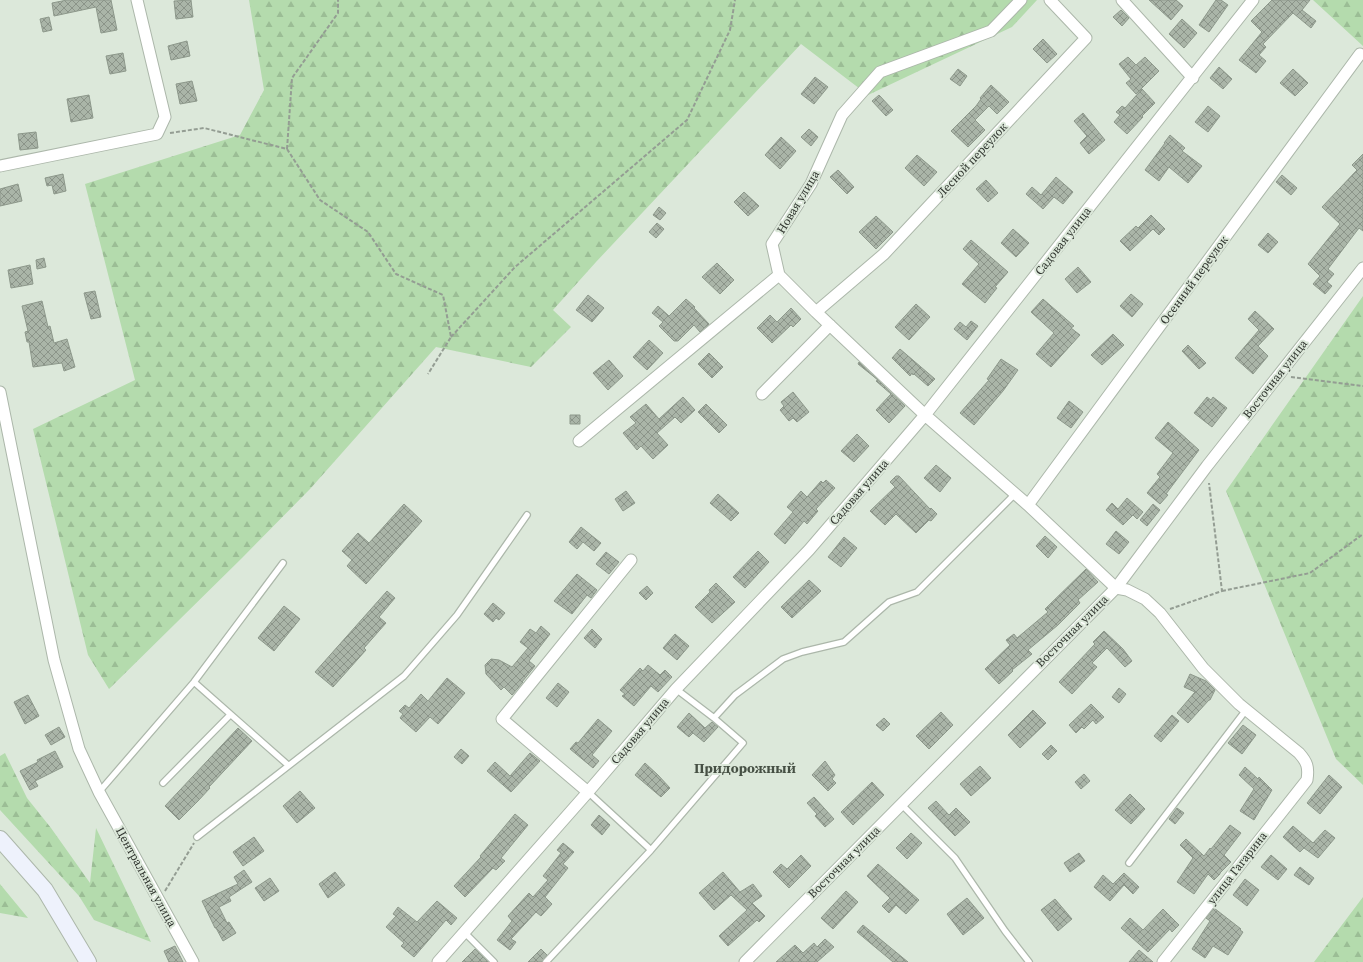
<svg xmlns="http://www.w3.org/2000/svg" width="1363" height="962" font-family="'Source Serif 4',serif">
  <style>
    .forest { fill: url(#forest-firs) }
    .building { fill: url(#building-cross-hatch); stroke: #8d988b }
    .lines { fill: none; stroke-linecap: round; stroke-linejoin: round }
    .service-casing { stroke: #acb7aa; stroke-width: 8 }
    .minor-casing { stroke: #acb7aa; stroke-width: 13 }
    .secondary-casing { stroke: #acb7aa; stroke-width: 18 }
    .path { stroke: #949d93; stroke-width: 2; stroke-dasharray: 4 2; stroke-linecap: butt }
    .service { stroke: #fff; stroke-width: 5.5 }
    .minor { stroke: #fff; stroke-width: 11 }
    .secondary { stroke: #eef2fc; stroke-width: 16 }
    .labels { text-anchor: middle; stroke-width: 4; stroke-linejoin: round; paint-order: stroke }
    .street-label { font-size: 12px; fill: #30352f; stroke: #dce8da }
    .quarter-label { font-size: 14px; font-weight: bold; fill: #465044; stroke: #dce8da }
  </style>
  <defs>
    <pattern id="forest-firs" width="22" height="20" patternUnits="userSpaceOnUse"><rect width="22" height="20" fill="#b4dbad"/><path d="M5 1l3.5 6h-7zM16 11l3.5 6h-7z" fill="#9bbd95"/></pattern>
    <pattern id="building-cross-hatch" width="8" height="8" patternUnits="userSpaceOnUse"><rect width="8" height="8" fill="#aab5a8"/><path d="M0 0l8 8M0 8l8-8" fill="none" stroke="#8b9489"/></pattern>
  </defs>
  <rect width="100%" height="100%" fill="#dce8da"/>
  <!-- forest -->
  <path class="forest" d="M249,0h788l-25,27 -144,68 -67,-51 -205,218 -43,48 18,17 -40,40 -95,-20 -126,142 -68,69 -133,131 -21,-34 -55,-226 102,-49 -50,-196 155,-49 24,-45z
    M1312,0h51v46l-50,-46z
    M1363,296v489l-27,-26 -110,-268z
    M5,753l22,45 24,30 39,55 6,-55 55,114 -57,-22 -15,-24 -79,-86v-54z
    M0,884l28,34 -28,-5z
    M1363,897v65h-49z"/>
  <!-- building -->
  <path class="building" d="M67,0h44l6,30 -16,3 -5,-26 -42,9 -2,-13z
    M191,0l2,17 -17,2 -2,-18z
    M1149,0h27l7,6 -12,14z
    M1216,0h5l7,5 -19,27 -10,-7z
    M1272,0h38l-8,10 14,11 -5,7 -18,-15 -30,31 3,3 -7,8 7,6 -10,12 -17,-13 23,-28 -11,-11z
    M1121,10l8,8 -7,8 -9,-9z
    M49,17l3,13 -9,2 -3,-13z
    M1182,19l15,14 -13,15 -15,-14z
    M1043,39l14,15 -10,9 -14,-14z
    M187,41l3,15 -19,4 -3,-14z
    M123,53l3,18 -16,3 -4,-18z
    M1128,57l8,8 9,-8 14,14 -23,23 -10,-11 5,-4 -12,-15z
    M1219,67l13,12 -9,10 -13,-11z
    M958,69l9,7 -7,10 -10,-7z
    M1293,69l15,14 -13,13 -15,-13z
    M815,77l13,10 -14,17 -13,-10z
    M192,81l5,20 -17,3 -4,-20z
    M991,85l18,17 -12,12 -8,-8 -14,14 10,10 -17,17 -17,-16 25,-25 5,-7 -1,-1z
    M1142,89l13,14 -13,13 1,1 -16,17 -13,-12 6,-7 -4,-3 6,-6 3,2z
    M89,95l4,23 -22,4 -4,-23z
    M879,95l14,15 -7,6 -14,-15z
    M1208,106l12,10 -12,16 -13,-10z
    M1083,113l22,27 -16,14 -9,-11 7,-7 -13,-15z
    M809,129l9,8 -7,9 -10,-9z
    M36,132l2,16 -18,2 -2,-16z
    M1170,135l15,13 -3,3 20,15 -14,17 -19,-16 -10,14 -14,-11 20,-27h-1z
    M781,137l15,14 -16,18 -15,-14z
    M1363,154v77l-4,-3 -31,41 6,5 -7,8 5,4 -7,8 -12,-10 7,-8 -12,-12 32,-40 -18,-17 35,-37 -5,-5z
    M917,155l20,17 -13,14 -19,-18z
    M838,170l16,17 -7,7 -17,-17z
    M63,174l3,17 -12,3 -2,-9 -5,1 -2,-8z
    M1282,175l15,13 -6,7 -15,-13z
    M1056,177l17,15 -10,12 -9,-7 -11,12 -17,-15 6,-7 9,8z
    M986,180l12,13 -10,9 -12,-13z
    M18,184l4,17 -22,5v-17z
    M744,192l15,14 -11,10 -14,-14z
    M659,207l7,6 -6,7 -7,-5z
    M1151,215l14,14 -6,6 -6,-6 -23,22 -10,-10 16,-15 2,2z
    M876,216l17,16 -17,17 -17,-17z
    M657,223l7,6 -8,9 -7,-6z
    M1013,229l16,14 -13,14 -15,-14z
    M1268,233l10,9 -10,11 -10,-8z
    M971,240l37,32 -13,15 2,1 -12,15 -23,-19 17,-20 -16,-15z
    M44,258l2,9 -9,2 -1,-9z
    M717,263l17,17 -14,14 -18,-17z
    M30,265l3,19 -22,4 -3,-18z
    M1078,267l13,15 -14,11 -12,-14z
    M95,291l6,26 -10,2 -7,-26z
    M1131,294l12,10 -11,13 -12,-11z
    M588,295l16,13 -12,14 -16,-12z
    M686,299l9,8 -1,1 15,16 -9,8 -6,-7 -16,16h-4l-15,-15 4,-4 -11,-9 6,-7 11,10z
    M1043,299l31,27 -3,2 9,7 -29,32 -15,-13 18,-21 -23,-21z
    M42,301l6,26 2,-1 4,17 13,-4 8,28 -11,4 -2,-8 -29,4 -4,-25h-2l-2,-10 3,-1 -6,-25z
    M916,304l14,13 -21,23 -14,-13z
    M791,308l10,11 -8,8 -2,-2 -19,18 -15,-15 13,-13 7,7z
    M1255,311l19,18 -16,17 10,10 -15,18 -18,-16 24,-28 -11,-11z
    M971,321l7,5 -11,14 -13,-11 6,-7 6,5z
    M1113,334l11,11 -22,20 -11,-10z
    M649,340l14,13 -16,17 -14,-13z
    M1188,345l18,18 -7,6 -17,-18z
    M900,349l35,30 -7,7 -14,-12 -1,1 -1,-2 -2,3 -18,-18z
    M709,353l14,14 -11,11 -14,-14z
    M1001,359l17,11 -15,21 -29,34 -14,-12 29,-33 -2,-1z
    M609,360l14,16 -15,14 -15,-17z
    M859,362l46,44 -16,17 -13,-13 15,-16 -15,-13 2,-1 -20,-16z
    M793,392l16,20 -12,10 -4,-4 -4,3 -9,-11 4,-4 -3,-4z
    M683,397l12,13 -14,13 -6,-6 -18,16 11,12 -15,14 -12,-13 -4,4 -14,-17 13,-10 -6,-6 16,-13 13,15z
    M1207,397l4,3 2,-3 14,11 -15,19 -18,-14z
    M1069,401l14,11 -12,16 -14,-10z
    M706,404l21,21 -8,8 -21,-21z
    M570,415h10v9h-10z
    M1168,422l31,28 -33,44 2,1 -8,9 -13,-11 13,-16 -3,-3 16,-21 -18,-15z
    M857,434l12,12 -15,16 -13,-11z
    M936,465l15,13 -11,14 -16,-14z
    M896,476h3l31,33 1,-1 6,6 -6,7 -2,-1 -13,13 -20,-19 -11,11 -15,-14 25,-24 -5,-5z
    M826,480l9,8 -19,21 2,2 -11,13 -3,-3 -19,23 -11,-10 19,-22 -6,-5 14,-16 6,6 14,-16 2,2z
    M626,491l9,12 -12,8 -8,-12z
    M718,494l21,19 -8,8 -21,-18z
    M1127,498l16,14 -6,7 -4,-4 -10,10 -17,-15 6,-7 6,6z
    M404,504l18,17 -56,63 -19,-18 5,-6 -10,-9 16,-18 11,10z
    M1153,504l7,6 -13,16 -7,-6z
    M581,527l20,16 -7,8 -11,-9 -6,7 -8,-7z
    M1116,531l13,11 -10,12 -13,-10z
    M1045,536l12,11 -9,11 -12,-12z
    M844,537l13,11 -16,19 -13,-10z
    M758,551l11,11 -24,26 -12,-11z
    M606,552l13,10 -10,12 -13,-10z
    M1086,569l12,13 -20,18 2,3 -22,22 -30,25 4,4 -20,16 1,1 -14,13 -14,-15 25,-24 -4,-5 8,-6 3,4 31,-26 -3,-3z
    M577,574l20,16 -6,8 -4,-3 -15,19 -18,-13z
    M809,580l12,11 -29,27 -11,-11z
    M716,583l19,19 -23,21 -17,-16 15,-15 -1,-2z
    M647,586l6,7 -7,7 -7,-7z
    M387,591l8,7 -16,19 7,6 -22,25 2,2 -33,37 -18,-15z
    M493,603l12,10 -6,7 -3,-2 -3,4 -9,-8z
    M284,606l16,13 -26,32 -16,-13z
    M541,626l9,8 -21,27 6,5 -13,16h1l-11,13 -8,-8 -3,3 -15,-16 -1,-9 6,-6 8,1 13,7 16,-19 -8,-6 10,-13 6,4z
    M592,629l10,10 -7,9 -11,-10z
    M1104,631l19,18 9,12 -7,6 -18,-19 -15,15 5,4 -25,27 -13,-12 36,-38 -2,-2z
    M675,634l14,12 -12,14 -14,-12z
    M648,665l12,10 5,-5 7,7 -14,15 -7,-6 -17,20 -12,-10 3,-2 -5,-4 20,-22 3,3z
    M1190,674l16,7 9,9 -5,10h-1l-21,23 -11,-10 18,-21 -11,-5z
    M447,678l18,15 -27,31 -8,-7 -14,15 -16,-14 3,-4 -4,-3 6,-6 4,3 12,-14 7,7z
    M558,683l11,9 -12,15 -11,-9z
    M1119,688l7,6 -7,9 -7,-6z
    M28,695l11,21 -14,8 -11,-22z
    M1091,704l13,13 -8,7 -3,-4 -9,9 -2,-2 -6,6 -7,-8z
    M1033,710l13,13 -26,25 -12,-13z
    M941,712l12,13 -24,24 -13,-13z
    M689,713l16,15 7,-6 6,5 -14,15 -11,-9 -4,4 -12,-10z
    M1172,715l7,6 -18,21 -7,-6z
    M884,718l6,6 -7,7 -7,-6z
    M598,719l14,12 -20,24 7,6 -6,7 -23,-19 6,-7 2,1z
    M1243,725l13,10 -14,19 -14,-11z
    M59,727l6,10 -14,8 -6,-10z
    M238,728l14,13 -43,46 1,1 -12,13 -19,19 -14,-14z
    M1051,745l6,6 -9,9 -6,-6z
    M461,749l8,7 -7,8 -8,-7z
    M55,751l8,16 -28,14 3,5 -8,4 -10,-19 18,-9 -1,-2z
    M530,753l10,8 -29,31 -24,-21 8,-9 15,14z
    M825,761l10,14 -3,4 4,4 -8,8 -16,-16z
    M645,763l13,12 12,13 -9,9 -26,-22z
    M980,766l11,12 -20,18 -11,-12z
    M1245,767l13,12 1,-2 13,13 -18,30 -14,-9 14,-22 -15,-14z
    M1084,774l6,7 -9,8 -6,-7z
    M1329,775l13,12 -22,27 -13,-11z
    M872,782l12,13 -31,30 -12,-13z
    M300,791l15,17 -18,15 -14,-17z
    M1130,794l15,15 -14,15 -16,-14z
    M814,797l20,22 -9,8 -10,-11 2,-2 -10,-11z
    M936,801l13,14 7,-7 14,14 -15,14 -27,-28z
    M1177,808l7,5 -9,11 -6,-5z
    M515,814l13,11 -27,33 4,3 -9,9 -3,-2 -28,29 -11,-11 27,-29 -1,-1z
    M599,815l11,10 -8,10 -11,-10z
    M1230,825l11,8 -17,22 7,7 -11,11v1l-6,6 -6,-6 -14,20 -17,-12 16,-24 -13,-13 6,-6 18,17 6,-8 1,1z
    M1293,826l20,17 12,-13 10,8 -17,20 -14,-10 -4,4 -17,-15z
    M911,833l11,10 -15,16 -11,-11z
    M254,837l10,14 -21,15 -10,-14z
    M563,843l11,9 -11,12 5,4 -23,29 7,7 -11,12 -5,-4 -25,27 5,3 -6,8 -13,-10 15,-19 -4,-5 21,-23 4,4 15,-17 -5,-4 18,-23 -4,-3z
    M1079,853l6,8 -15,11 -6,-9z
    M801,855l10,11 -22,22 -16,-16 8,-8 6,5z
    M1271,855l16,14 -9,11 -17,-13z
    M878,864l41,36 -13,14 -10,-9 -7,8 -7,-7 8,-8 -23,-22z
    M1300,867l14,11 -5,7 -15,-10z
    M244,870l8,12 -23,15 2,4 -12,6 8,16 2,-1 7,11 -13,8 -7,-13h-1l-13,-27 36,-17 -4,-7z
    M335,872l10,13 -17,13 -9,-14z
    M723,872l17,20 13,-8 9,12 -10,7 13,13 -6,6 -2,-2 -29,26 -9,-10 28,-26 -16,-15 -17,15 -15,-17z
    M1124,873l15,14 -6,7 -9,-9 -14,16 -16,-14 9,-12 10,9z
    M270,878l9,13 -15,10 -9,-13z
    M1245,879l14,11 -12,16 -14,-11z
    M846,891l12,11 -25,27 -12,-11z
    M967,898l17,20 -21,17 -16,-21z
    M1055,899l17,20 -14,12 -17,-21z
    M437,901l20,17 -6,7 -5,-5 -32,37 -13,-11 3,-3 -18,-16 10,-11 -3,-2 5,-7 19,15z
    M1214,908l27,21 -1,1 3,2 -15,23 -15,-9 -8,12 -13,-9 18,-28 -4,-3z
    M1163,909l16,16 -7,7 -2,-3 -22,23 -27,-24 9,-10 13,12z
    M863,925l45,37h-15l-36,-30z
    M825,939l9,8 -17,15h-41l19,-17 8,8 11,-10 3,4z
    M175,946l8,16h-14l-5,-11z
    M475,949l13,13h-26z
    M541,949l6,6 -5,7h-14z
    M1139,950l14,12h-24z"/>
  <g class="lines">
    <!-- service casing -->
    <g class="service-casing">
      <path id="service" d="M194,682l94,83
        M714,718l21,-23 48,-36 19,-7 42,-10 45,-40 28,-10 98,-98
        M163,783l67,-68
        M99,792l95,-110 89,-119
        M588,792l63,58
        M901,804l54,54 50,73 24,31
        M197,837l207,-161 53,-61 70,-100
        M1129,863l117,-153
        M465,933l29,29
        M546,962l105,-112 92,-107 -29,-25 -38,-29"/>
    </g>
    <!-- minor casing -->
    <g class="minor-casing">
      <path id="minor" d="M1122,0l71,78
        M0,166l157,-32 8,-17 -28,-117
        M779,275l37,37 109,103 103,90 88,83 11,2 18,9 15,14 43,55 36,36 60,49c8,9 10,14 8,27l-144,182
        M816,312l68,-58 202,-216 -36,-38
        M0,392l54,268 25,89 20,43 94,170
        M762,394l68,-69
        M579,441l200,-166 -7,-31 39,-60 31,-69 38,-43 111,-41 30,-31
        M1028,505c111,-150 220,-301 332,-451
        M588,792l-86,-73 129,-159
        M438,962l150,-170 88,-103 133,-139 116,-135 328,-415
        M745,962l371,-374 91,-122 156,-198"/>
    </g>
    <!-- secondary casing -->
    <g class="secondary-casing">
      <path id="secondary" d="M0,839l45,51 43,72"/>
    </g>
    <!-- path -->
    <path class="path" d="M170,133l34,-5 83,21 5,-71 46,-65v-13
      M287,149l33,51 48,32 28,42 47,21 8,42 -23,37
      M451,337l64,-70 172,-147 43,-90 5,-30
      M1291,377l72,9
      M1222,591l88,-18 53,-39
      M1170,609l52,-18 -13,-108
      M165,891l29,-48"/>
    <!-- service -->
    <use href="#service" class="service"/>
    <!-- minor -->
    <use href="#minor" class="minor"/>
    <!-- secondary -->
    <use href="#secondary" class="secondary"/>
  </g>
  <g class="labels">
    <!-- street labels -->
    <g class="street-label">
      <text transform="translate(972 160) rotate(-47)" y="4">Лесной переулок</text>
      <text transform="translate(798 202) rotate(-59)" y="4">Новая улица</text>
      <text transform="translate(1063 241) rotate(-52)" y="4">Садовая улица</text>
      <text transform="translate(1194 280) rotate(-54)" y="4">Осенний переулок</text>
      <text transform="translate(1275 379) rotate(-52)" y="4">Восточная улица</text>
      <text transform="translate(859 492) rotate(-49)" y="4">Садовая улица</text>
      <text transform="translate(1072 631) rotate(-45)" y="4">Восточная улица</text>
      <text transform="translate(640 731) rotate(-50)" y="4">Садовая улица</text>
      <text transform="translate(844 862) rotate(-45)" y="4">Восточная улица</text>
      <text transform="translate(1237 868) rotate(-52)" y="4">улица Гагарина</text>
      <text transform="translate(146 877) rotate(61)" y="4">Центральная улица</text>
    </g>
    <!-- quarter labels -->
    <g class="quarter-label">
      <text x="745" y="773">Придорожный</text>
    </g>
  </g>
</svg>
